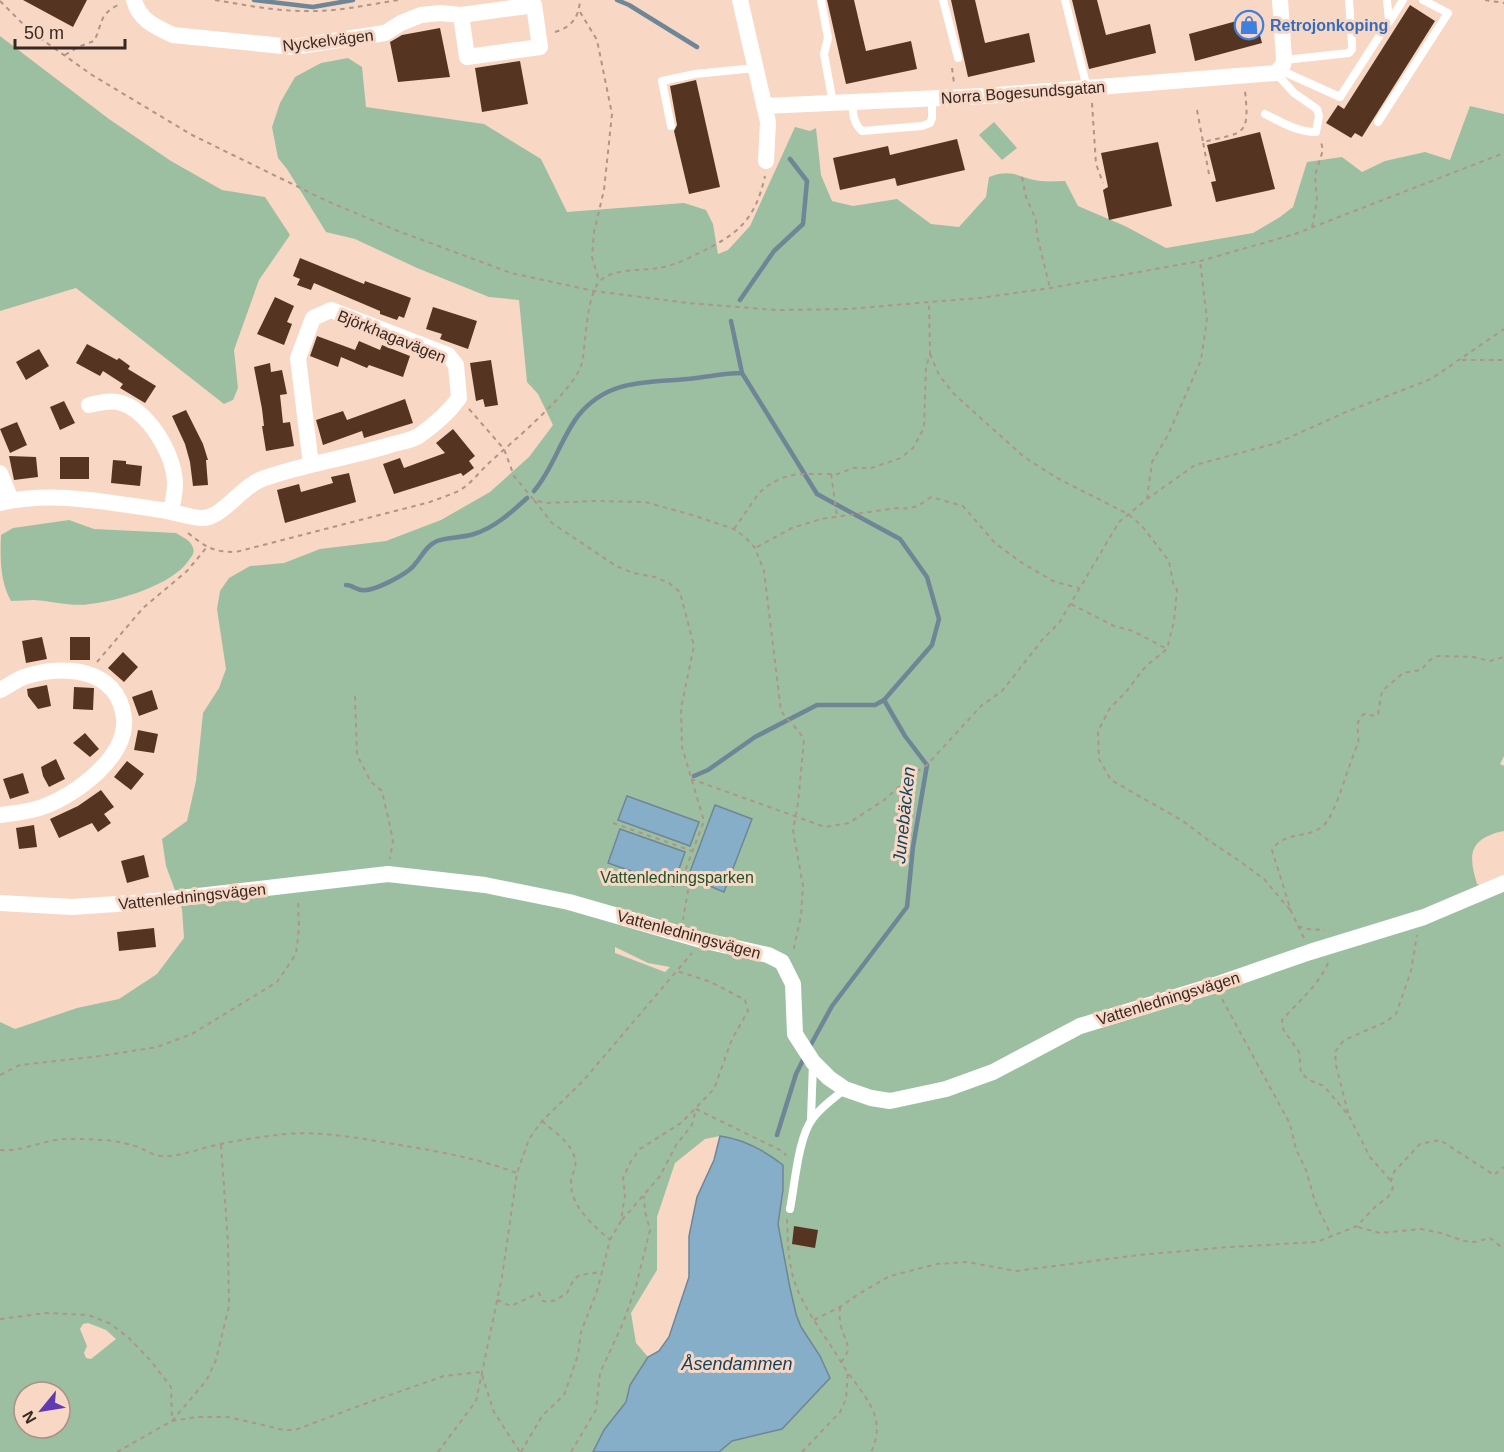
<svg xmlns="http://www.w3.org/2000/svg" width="1504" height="1452" font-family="Helvetica,sans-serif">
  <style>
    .green { fill: #9cbfa2; fill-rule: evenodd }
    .water { fill: #87aec8; stroke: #6f8696; stroke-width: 1.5 }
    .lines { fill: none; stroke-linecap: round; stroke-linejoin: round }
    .stream { stroke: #6f8696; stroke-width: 4.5 }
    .building { fill: #553522 }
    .path { stroke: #af9588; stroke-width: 2; stroke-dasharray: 4.5 4.5; stroke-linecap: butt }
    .lane { stroke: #fff; stroke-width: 8 }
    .street { stroke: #fff; stroke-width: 16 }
    .labels { text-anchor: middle; stroke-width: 6; stroke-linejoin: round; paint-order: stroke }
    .shop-label { font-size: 16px; font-weight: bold; fill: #366cbe; stroke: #f9d7c5; text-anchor: start }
    .street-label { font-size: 16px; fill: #362922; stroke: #f9d7c5 }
    .park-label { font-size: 16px; fill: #1b522b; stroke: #f9d7c5 }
    .water-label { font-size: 18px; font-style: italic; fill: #13435f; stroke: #f9d7c5 }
  </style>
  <rect width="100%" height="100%" fill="#f9d7c5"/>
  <!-- green -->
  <path class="green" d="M0,36l109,83 62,42 51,29 43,7 25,38 -31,45 -25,70 4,38 -5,12 -9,4 -148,-116 -76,23z
    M348,58l14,9 4,40 118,17 57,35 26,53 117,-9 22,7 7,14 5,30 10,-4 22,-24 45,-99 15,4 6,-3 5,47 11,26 21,5 44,-7 34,25 28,3 27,-30 3,-20c24,-9 29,1 52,4 7,1 16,0 24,0l13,25 47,20 41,22 87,-15 27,-16 13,-10 14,-45 35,-5 20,15 23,-11 40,-9 25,8 20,-54 34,8v642l-4,8 4,2v65c-7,1 -12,3 -18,6 -20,10 -14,29 -9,47l19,8 8,-4v564h-785l13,-11 50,-12 38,-73 -19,-29 -81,-191 -15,3 -30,24 -18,54v53l-26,43 5,30 12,14 -18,28 -4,17 -22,28 -11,22h-593v-430l15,7 62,-21 42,-9 38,-25 27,-36 -2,-29 -16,-43 -4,-27 25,-18 9,-40 7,-68 16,-25 7,-19 -9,-60 3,-18 9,-13 21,-12 34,-3 36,-14 66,-8 55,-21 49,-28 39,-35 24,-32 -15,-31 -11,-12 -8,-82 -30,-3 -72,-29 -62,-29 -29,-7 -39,-63 -9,-11 -6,-31 8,-24 15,-26 26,-14zM615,947l33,16 22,4 -5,5 -50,-19zM88,1323l18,7 10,9 -25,20 -5,-1 -2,-5 3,-7 -7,-17 3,-5zM24,1392h36v36h-36z
    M994,122l23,26 -15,12 -23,-25z
    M69,520l25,9 82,4c6,4 15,7 17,15 2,5 -1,8 -4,12 -16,25 -71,41 -99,44 -18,3 -38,-3 -56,-4 -7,0 -15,1 -23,1 -11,-18 -11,-45 -10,-66l12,-7z"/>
  <!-- water -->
  <path class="water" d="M627,796l72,26 -9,24 -72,-26z
    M715,805l37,14 -28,73 -36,-15z
    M620,829l65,23 -12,34 -65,-23z
    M720,1136c23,3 45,15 63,29v25l-5,34 12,64 6,26 5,13 19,29 10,22 -48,51 -50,12 -13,11h-126l11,-22 22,-28 4,-17 18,-28 11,-6 10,-14 20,-60v-41l8,-39 17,-37z"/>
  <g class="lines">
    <!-- stream -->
    <path class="stream" d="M254,0l59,7 40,-7
      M617,0l12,5 68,42
      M740,300l34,-49 29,-27 4,-43 -17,-22
      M731,321l11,52 75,121 83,45 27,38 12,42 -7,26 -48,55 21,36 22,29 -14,82 -6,60 -75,99 -23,42
      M534,491c19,-22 27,-53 44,-75 32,-40 74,-32 118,-38 16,-2 30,-5 46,-5
      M346,585c6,0 11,5 16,5 12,2 47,-17 53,-26 7,-8 12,-19 22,-23 11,-4 25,-3 37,-7 20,-6 38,-22 53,-36
      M694,776l14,-6 47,-33 62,-32h58l9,-5
      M777,1135l19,-61 9,-18"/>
  </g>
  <!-- building -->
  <path class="building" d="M23,0h64l-14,27z
    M827,0h27l12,51 45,-10 6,28 -71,15z
    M951,0h24l10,43 44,-10 6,29 -67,15z
    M1072,0h25l9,35 44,-11 6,29 -67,16z
    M1410,5l25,16 -73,116 -7,-4 -4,5 -25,-15 12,-18 6,4z
    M1255,16l7,27 -67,18 -6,-27z
    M440,28l10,49 -52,5 -8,-40 12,-7z
    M520,61l8,43 -46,8 -7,-44z
    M696,80l24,107 -31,7 -15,-63 3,-6 -7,-39z
    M1260,132l15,57 -59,13 -5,-20 5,-1 -9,-36z
    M957,139l8,31 -68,16 -2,-8 -55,12 -7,-32 55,-12 2,9z
    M1158,142l14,64 -63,14 -6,-30 5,-3 -7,-34z
    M300,258l64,26 1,-3 46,17 -7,20 -5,-2 -2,4 -17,-6v-3l-66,-28 -3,7 -14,-5 3,-6 -7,-3z
    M275,297l19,9 -7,16 5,2 -8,21 -27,-11z
    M433,307l44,14 -9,28 -28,-10 2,-5 -16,-5z
    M317,336l38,14 4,-9 21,9 2,-5 28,11 -7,21 -34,-12 -2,3 -26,-11 -3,10 -28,-11z
    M87,344l30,16 2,-2 11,8 -2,3 28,17 -11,17 -25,-15 3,-4 -20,-13 -3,5 -24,-13z
    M39,349l10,17 -23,14 -10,-18z
    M491,360l7,45 -13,2 -2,-8 -7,2 -6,-38z
    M270,363l1,9 11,-2 5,24 -7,1 3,28 7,-1 4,24 -28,5 -4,-25h2l-2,-17 -8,-42z
    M405,399l8,24 -49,15 -2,-7 -39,14 -7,-25 27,-9 4,9z
    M64,401l11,22 -15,7 -10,-23z
    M186,410l17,34 5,16h-2l2,25 -15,1 -3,-24 -5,-18 -13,-28z
    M17,422l10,23 -17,8 -10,-24z
    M453,429l22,27 -6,5 5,7 -11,8 -2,-3 -67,21 -11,-30 17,-6 4,10 41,-15 -9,-10z
    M9,456l27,1 2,20 -24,3z
    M60,457h29v22h-29z
    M113,460l13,1v3l16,2 -2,20 -29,-3z
    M349,473l7,29 -71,21 -8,-33 22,-6 2,8 32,-9 -2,-6z
    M42,637l5,22 -21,4 -4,-22z
    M70,637h20v23h-20z
    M123,652l15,15 -14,15 -16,-14z
    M47,685l4,21 -13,3 -10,-13 -1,-7z
    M74,687l20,1 -1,22 -20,-1z
    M152,690l6,19 -19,7 -7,-19z
    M138,730l20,4 -4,19 -20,-3z
    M85,733l14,16 -9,8 -17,-14z
    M56,759l9,20 -16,8 -6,-11 -2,-9z
    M127,761l17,13 -13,16 -17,-13z
    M23,773l6,20 -19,6 -7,-20z
    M101,790l13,17 -10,7 7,9 -13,9 -6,-9 -33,15 -9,-19 28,-13z
    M34,825l3,22 -18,2 -3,-21z
    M144,855l5,22 -22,6 -6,-22z
    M154,928l2,19 -37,4 -2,-19z
    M794,1226l24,4 -3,18 -23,-4z"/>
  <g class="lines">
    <!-- path -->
    <path class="path" d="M215,0c30,5 59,11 89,11 32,1 63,-6 94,-11
      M1485,0l19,3
      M0,1l30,30 62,44 100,60 135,66 71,30 113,42 83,18 94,12 88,7 73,-1 80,-7 51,-4 70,-10 150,-27 95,-27 209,-81
      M580,12l17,28 15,74 -8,76 -10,42 -2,25 7,24
      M1361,21l15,-1
      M555,32c17,-5 24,-15 25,-32
      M65,55l13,-8 16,-6c9,-17 4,-26 24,-36
      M952,68l2,15
      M1092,103l4,61 7,19
      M1197,110l6,32
      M1209,174l-6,-32c41,-10 47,-5 42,-51
      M1022,177l4,20 10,23 1,15 13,53
      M1312,227l5,-26 -2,-26 8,-25 -2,-8
      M930,354l9,21 15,19 70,63 33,21 71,36 14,12 27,35 4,22 4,7 -3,31 -7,28 -21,17 -21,27 -15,15 -12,23 1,28 12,21 72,41 25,19 30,20 26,19 27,32
      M1462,360h42
      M469,409l35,40 10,27 20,24 12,3 49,-2 50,1 47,13 42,14 12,9 9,10 9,23 17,140c7,10 18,18 23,29l-6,63 -5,27 10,56 -2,30 -8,36
      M831,474l6,42
      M1147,499l5,-37 16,-27 33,-75 6,-41 -7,-58
      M534,500l18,23 64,43 17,7 22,4 14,6 11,9 14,54 -13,62 1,39 22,74 -22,58 6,12 -5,29
      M734,529l25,-36 8,-7 14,-8 16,-4h41l15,-6h18l30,-10 12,-10 11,-20 2,-61 4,-13 -1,-52
      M188,533c18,14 24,19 48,19l194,-50c10,-4 21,-7 30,-12 11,-6 20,-19 30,-28 22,-20 85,-72 92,-99 4,-19 4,-70 19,-83 14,-12 40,-9 57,-12 14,-2 27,-8 39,-14 40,-19 58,-33 68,-78
      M757,547l35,-19 29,-9 76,-11c15,2 22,-2 34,-11l32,9 32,37 27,20 33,19 24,6
      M1071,604l43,22 19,5 34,18
      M97,662l46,-54 44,-37 20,-24
      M355,696l2,59 14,27 11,9 11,49 -3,19
      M691,779l134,48 24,-4 35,-23 32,-28 11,-7 54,-59 21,-15 41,-52 16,-16 60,-101 28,-23 48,-34 82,-22 69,-31 85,-33 73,-50
      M613,823l79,28
      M1298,926l8,3 19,1
      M1304,938l-13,-27 -19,-61c13,-20 36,-10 52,-25 12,-11 25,-63 34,-81 2,-12 -5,-21 6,-30l12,2 2,-2 4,-23 21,-18 18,-3 9,-10 8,-4 35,1 17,4 14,-4
      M1328,963c-10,23 -29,38 -46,57l1,9 16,23 2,21 8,7 15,6 25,30 21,41 21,24
      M1222,999l68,125 6,25 10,21 9,32 17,35
      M0,1075l20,-10 81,-9 56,-9 35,-13 85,-52 19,-28 3,-26 -1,-27
      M1348,1113l-12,-48 -1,-13 9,-12 42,-18 10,-8 15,-43 6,-36
      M542,1121c10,9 24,18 30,30 8,15 0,19 -1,31 -1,24 23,44 39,58
      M0,1150c23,2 45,-11 67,-11 23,0 46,0 68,7 8,2 16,9 25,10 18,1 32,-5 49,-9 21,-6 45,-9 67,-12 43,-6 93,5 135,12 37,6 71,13 106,26
      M787,1219c1,27 1,52 13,76 11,24 28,45 41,67 17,29 49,52 30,90
      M622,1220l38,-44 16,-31 16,-20 4,-16 88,43 2,4
      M1358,1227l22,6 41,-4 20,4 23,8 11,1 15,-4 14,11
      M497,1300l14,6 28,-13 4,8 5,1 8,-2 11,-7 7,-14 6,-4 21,-3
      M840,1307c0,6 -1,13 1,19 4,16 13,22 0,36
      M0,1319l46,-6 42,2 21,8 19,14 22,23 21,27 1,34
      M814,1320l26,-13 17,-12 33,-19 47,-12 30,-2 49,9 123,-16 90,-8 88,-5 40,-16 19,-20 12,-9 5,-9 -2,-7 3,-9 26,-28 20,-4 54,35 10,-8
      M172,1421l34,-40 10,-21 13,-54 -1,-64 -7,-97
      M117,1452l55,-31 25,-4h31l56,13h11l72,-27 77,-27 37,-4 13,40 26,40
      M438,1452l38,-51 26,-124 15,-104 12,-34 13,-18 41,-40 109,-128
      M521,1452l21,-36 22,-21 5,-14 9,-26 3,-23 16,-41 13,-51 11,-19 4,-26 -2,-17 8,-17 9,-12 41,-26 33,-34 18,-50 16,-28 -3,-11 -34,-18 -34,-11
      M571,1452l25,-42 4,-37 23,-50 13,-37 14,-56 -5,-19 -1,-15
      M802,1452l38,-40 6,-13 2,-29"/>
    <!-- lane -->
    <path class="lane" d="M821,0l7,38 -4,16 9,49
      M943,0l15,58
      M1065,0l22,88
      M1390,21l13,-21
      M1284,60l65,-7 3,-4v-5l-3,-44
      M1280,70l60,27 49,-76 -2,-21
      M852,102c1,11 1,21 10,29l60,-5 8,-3 2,-5v-20
      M1265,114c16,8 32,18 51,18l3,-16 -2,-7 -23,-16 -18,-20
      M1378,122l70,-109 -25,-13
      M671,126l-9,-45 33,-7 60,-6
      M811,1119l2,-56
      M790,1209c5,-25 8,-72 23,-91 9,-12 21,-20 32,-29"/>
    <!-- street -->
    <path class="street" d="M134,0c5,20 22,27 39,35l120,12 92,-14 16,-10 20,-8 19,-2 21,2 73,-10 6,42 -73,10 -6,-42
      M740,0l28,122 -2,39
      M764,106l221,-10 291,-23 7,-8 1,-7 -4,-58
      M89,405c10,-2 19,-5 29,-3 30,7 56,52 57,81 0,9 -2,19 -4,28
      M0,473l11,27
      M0,503c53,-13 109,0 162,7 13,2 28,8 41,8 20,-1 38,-31 59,-39 41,-15 86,-21 128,-34 9,-3 22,-4 30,-10 14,-10 29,-23 39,-37l-3,-33 -8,-10 -117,-45 -18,8 -15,40 13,107
      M0,690c8,-4 16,-10 24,-13 38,-13 94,-10 100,41 4,38 -47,76 -79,88 -14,6 -30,7 -45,9
      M0,903l72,4 74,-5 242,-28 97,11 84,17 132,38 67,15 14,7 11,22 2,50 18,28 16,16 16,11 26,9 19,3 56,-12 47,-17 87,-46 135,-41 95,-33 114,-35 80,-34"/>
  </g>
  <!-- icons -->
  <defs>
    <g id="shop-ring" transform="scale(1.5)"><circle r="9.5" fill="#f9d7c5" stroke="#3f7fe0" stroke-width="1.5"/><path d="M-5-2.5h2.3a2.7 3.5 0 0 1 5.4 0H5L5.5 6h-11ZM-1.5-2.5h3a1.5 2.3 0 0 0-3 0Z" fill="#3f7fe0"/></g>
  </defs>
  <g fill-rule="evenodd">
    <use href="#shop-ring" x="1249" y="25"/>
  </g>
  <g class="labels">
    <!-- shop labels -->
    <g class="shop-label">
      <text x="1270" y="31">Retrojonkoping</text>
    </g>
    <!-- street labels -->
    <g class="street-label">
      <text transform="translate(328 40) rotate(-7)" y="6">Nyckelvägen</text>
      <text transform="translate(1023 92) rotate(-4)" y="6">Norra Bogesundsgatan</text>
      <text transform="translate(392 336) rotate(22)" y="6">Björkhagavägen</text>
      <text transform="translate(192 896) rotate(-6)" y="6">Vattenledningsvägen</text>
      <text transform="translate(689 934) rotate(15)" y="6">Vattenledningsvägen</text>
      <text transform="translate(1168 998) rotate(-17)" y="6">Vattenledningsvägen</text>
    </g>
    <!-- park labels -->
    <g class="park-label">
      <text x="677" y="883">Vattenledningsparken</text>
    </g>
    <!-- water labels -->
    <g class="water-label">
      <text transform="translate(904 815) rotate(-84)" y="6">Junebäcken</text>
      <text x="737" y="1370">Åsendammen</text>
    </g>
  </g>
  <!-- north arrow -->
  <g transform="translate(42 1410) rotate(240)"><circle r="28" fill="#f9d7c5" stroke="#ab9184" stroke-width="1.5"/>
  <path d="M0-4.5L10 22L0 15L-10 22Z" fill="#603ab2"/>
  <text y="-9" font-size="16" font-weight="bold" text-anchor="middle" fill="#362922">N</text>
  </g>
  <!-- scale -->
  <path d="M15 39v9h110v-9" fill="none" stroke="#362922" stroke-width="3"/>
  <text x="24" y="39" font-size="18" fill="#362922" stroke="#f9d7c5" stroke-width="4.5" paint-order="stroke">50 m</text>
</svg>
